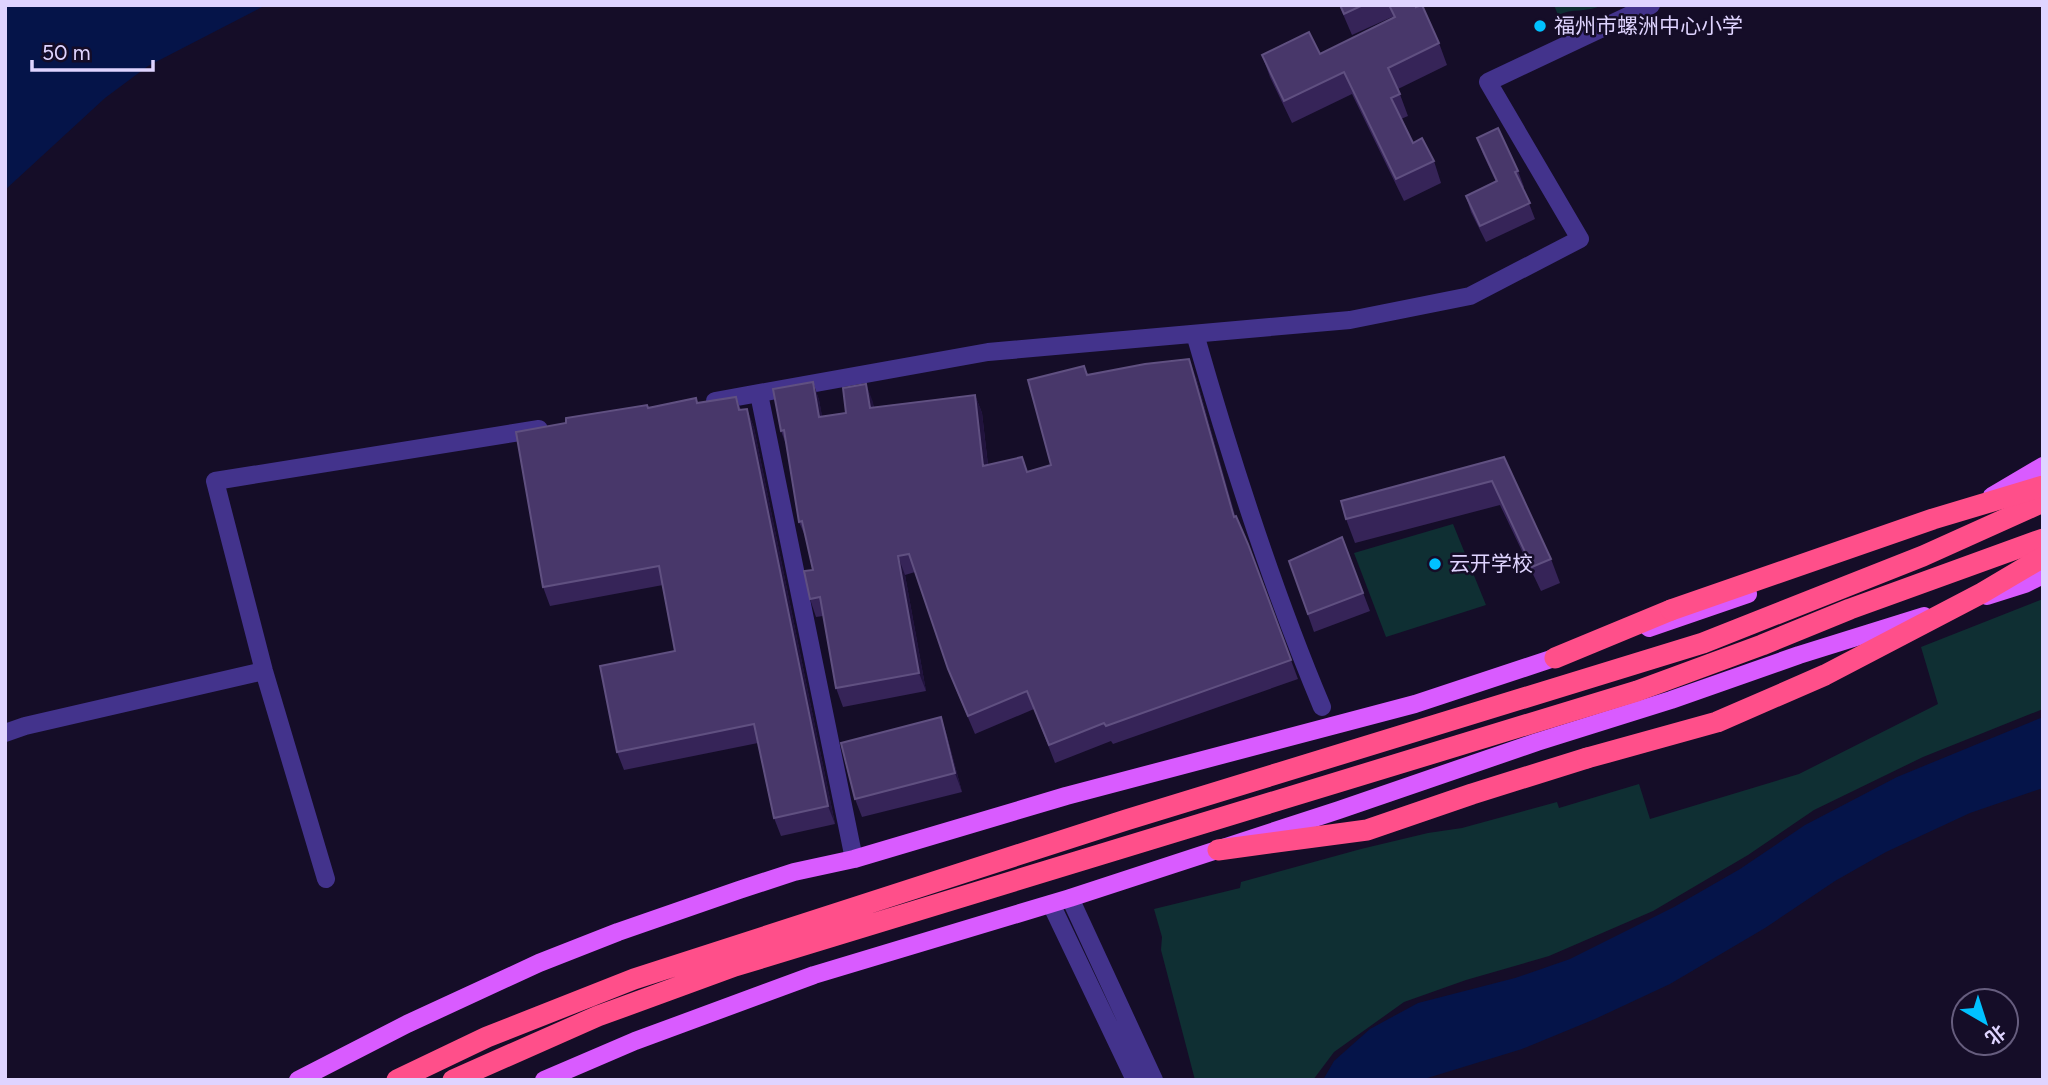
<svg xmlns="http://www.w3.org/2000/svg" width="2048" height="1085" font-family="Figtree,'Noto Sans SC',sans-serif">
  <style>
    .green { fill: #0f2f33 }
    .water { fill: #051449 }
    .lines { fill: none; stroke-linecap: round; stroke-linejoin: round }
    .minor { stroke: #43338c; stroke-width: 18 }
    .major { stroke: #d95bff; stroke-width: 18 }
    .highway { stroke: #ff4f8a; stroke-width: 21 }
    .highway-bridge { stroke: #ff4f8a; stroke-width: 21 }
    .wall { fill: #362458 }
    .shaded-wall { fill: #21133d }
    .building { fill: #48376a; stroke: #605081; stroke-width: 2 }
    .poi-dot { fill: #00c1ff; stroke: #150d28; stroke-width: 2.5 }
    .labels { text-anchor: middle; stroke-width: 5; stroke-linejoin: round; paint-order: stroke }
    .poi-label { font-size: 21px; fill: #dfd4ff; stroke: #150d28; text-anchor: start }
  </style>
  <rect width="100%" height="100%" fill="#150d28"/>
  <!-- green -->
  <path class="green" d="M1554,5h48c-15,8 -30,3 -44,10z
    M1453,524l33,81 -100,32 -32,-84z
    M2043,599v110l-120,48 -109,53 -66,45 -95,56 -104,45 -83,24 -62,22 -70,50 -21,28h-118l-34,-130 1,-13 -8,-28 86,-21 1,-6 120,-33 67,-16 34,-5 95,-26 2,6 80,-24 11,35 149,-45 139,-70 -17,-57z"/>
  <!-- water -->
  <path class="water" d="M5,5h261l-118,61 -43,32 -100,92z
    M2043,717v71l-73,25 -84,39 -51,29 -70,47 -95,56 -75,35 -73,30 -101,31h-98l11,-19 36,-32 48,-26 97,-25 55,-19 104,-52 66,-38 65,-44 92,-48z"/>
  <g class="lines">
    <!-- minor -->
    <path class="minor" d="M1195,334c36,126 76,252 127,373
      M759,394l95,465
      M715,401l273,-49 362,-32 120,-24 110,-57 -92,-157 163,-77
      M5,733l20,-7 239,-55
      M326,879l-62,-208 -49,-190 324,-52
      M1070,898l84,182
      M1051,904l84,176"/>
    <!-- major -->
    <path class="major" d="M1992,496l51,-30
      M1987,596l38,-12 18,-9
      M1649,628l99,-34
      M298,1080l109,-56 132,-61 79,-31 121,-42 55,-18 60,-13 212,-63 349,-92 151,-50
      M544,1080l91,-39 179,-66 256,-77 269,-88 198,-68 134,-42 128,-45 125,-39"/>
    <!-- highway -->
    <path class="highway" d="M1555,658l116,-48
      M1218,850l149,-20 105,-36 115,-36
      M397,1080l90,-43 147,-58 492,-159 577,-177 220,-87 120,-54
      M453,1080l145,-64 137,-50 902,-275 125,-46 88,-36 193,-70"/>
    <!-- highway-bridge -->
    <path class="highway-bridge" d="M1671,610l262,-91 110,-33
      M1587,758l130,-36 108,-47 157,-82 61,-36"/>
  </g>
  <!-- wall -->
  <path class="wall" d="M1339,5h77l23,38 8,22 -49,24 10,27 -7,3 12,24 21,18 7,22 -37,18 -52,-107 -60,29 -22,-46 -8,-22 58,-1 73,-36 -1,-1 -40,18z
    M1477,138l41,33 6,16 -1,1 12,31 -49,23 -15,-30 -5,-16 30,-14 -13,-28z
    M1084,366l4,9 108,2 39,139 13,28 50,135 -185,65 -2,-3 -56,22 -21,-54 -59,25 -20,-47 -40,-115 -10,3 21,116 -83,16 -7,-19 -13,-72 -7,1 -6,-18 3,-29 -7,-32 -7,-16 -12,-75 -6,-16 32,-49 6,18 3,17 24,-4 20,-29 8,23 101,-12 7,18 6,52 39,7 24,-7z
    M736,397l5,13 6,-1 7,19 81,396 -54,12 -7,-18 -16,-75 -134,27 -7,-18 58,-101 -12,-66 -113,21 -7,-19 23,-164 82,-16 49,-4z
    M1504,457l47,102 9,24 -19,8 -41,-86 -145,38 -9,-24z
    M1342,537l28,74 -56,21 -25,-71z
    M941,717l6,19 15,56 -100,25 -7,-18z"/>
  <!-- shaded-wall -->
  <path class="shaded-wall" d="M1189,359l7,18 45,158 -7,-18z
    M813,382l6,18 7,35 -7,-18z
    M866,384l7,18 3,24 -6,-18z
    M975,395l7,18 8,71 -7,-18z
    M747,409l7,19 81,396 -7,-18z
    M898,556l7,19 21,116 -7,-18z
    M941,717l6,19 15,56 -7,-19z"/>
  <!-- building -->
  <path class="building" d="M1340,5h23l-19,9z
    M1389,5h27v2l6,-2 17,38 -51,25 12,26 -9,4 22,45 9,-5 12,23 -38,18 -52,-107 -60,29 -22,-46 47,-23 11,22 75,-37z
    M1498,128l20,43 -3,1 15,31 -50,23 -14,-30 31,-15 -20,-43z
    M1189,359l45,158 2,-1 12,28 43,116 -185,66 -2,-3 -55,22 -22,-54 -59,25 -20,-47 -39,-115 -11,2 21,117 -83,15 -16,-91 -10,2 -6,-28 9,-1 -11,-49 -3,1 -15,-92 -3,1 -8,-42 40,-7 6,35 27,-4 -3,-25 23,-4 4,24 105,-13 8,71 39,-9 5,15 24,-7 -23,-85 56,-14 3,9 58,-11z
    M736,397l3,13 8,-1 81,397 -54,12 -20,-94 -137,28 -17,-86 75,-15 -16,-85 -116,21 -27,-155 50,-9v-5l81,-13 1,3 48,-10 1,5z
    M1504,457l47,102 -19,8 -40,-86 -146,38 -5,-18z
    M1342,537l21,56 -55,21 -19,-53z
    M941,717l14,56 -100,26 -14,-56z"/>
  <!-- markers -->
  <g class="poi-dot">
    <circle cx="1540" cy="26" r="7"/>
    <circle cx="1435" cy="564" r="7"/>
  </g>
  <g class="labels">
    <!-- poi labels -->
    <g class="poi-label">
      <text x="1554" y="33">福州市螺洲中心小学</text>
      <text x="1449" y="571">云开学校</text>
    </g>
  </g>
  <!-- border -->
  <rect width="2048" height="1085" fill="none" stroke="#dfd4ff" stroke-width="14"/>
  <!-- north arrow -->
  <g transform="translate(1985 1022) rotate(141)"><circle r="33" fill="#150d28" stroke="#665d7e" stroke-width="2"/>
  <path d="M0-5L12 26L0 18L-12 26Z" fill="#00c1ff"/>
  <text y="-10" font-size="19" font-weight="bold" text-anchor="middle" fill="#dfd4ff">北</text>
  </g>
  <!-- scale -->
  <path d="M32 60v10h121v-10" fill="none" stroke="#dfd4ff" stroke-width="3.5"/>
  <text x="42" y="60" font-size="21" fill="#dfd4ff" stroke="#150d28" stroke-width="5" paint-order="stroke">50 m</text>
</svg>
